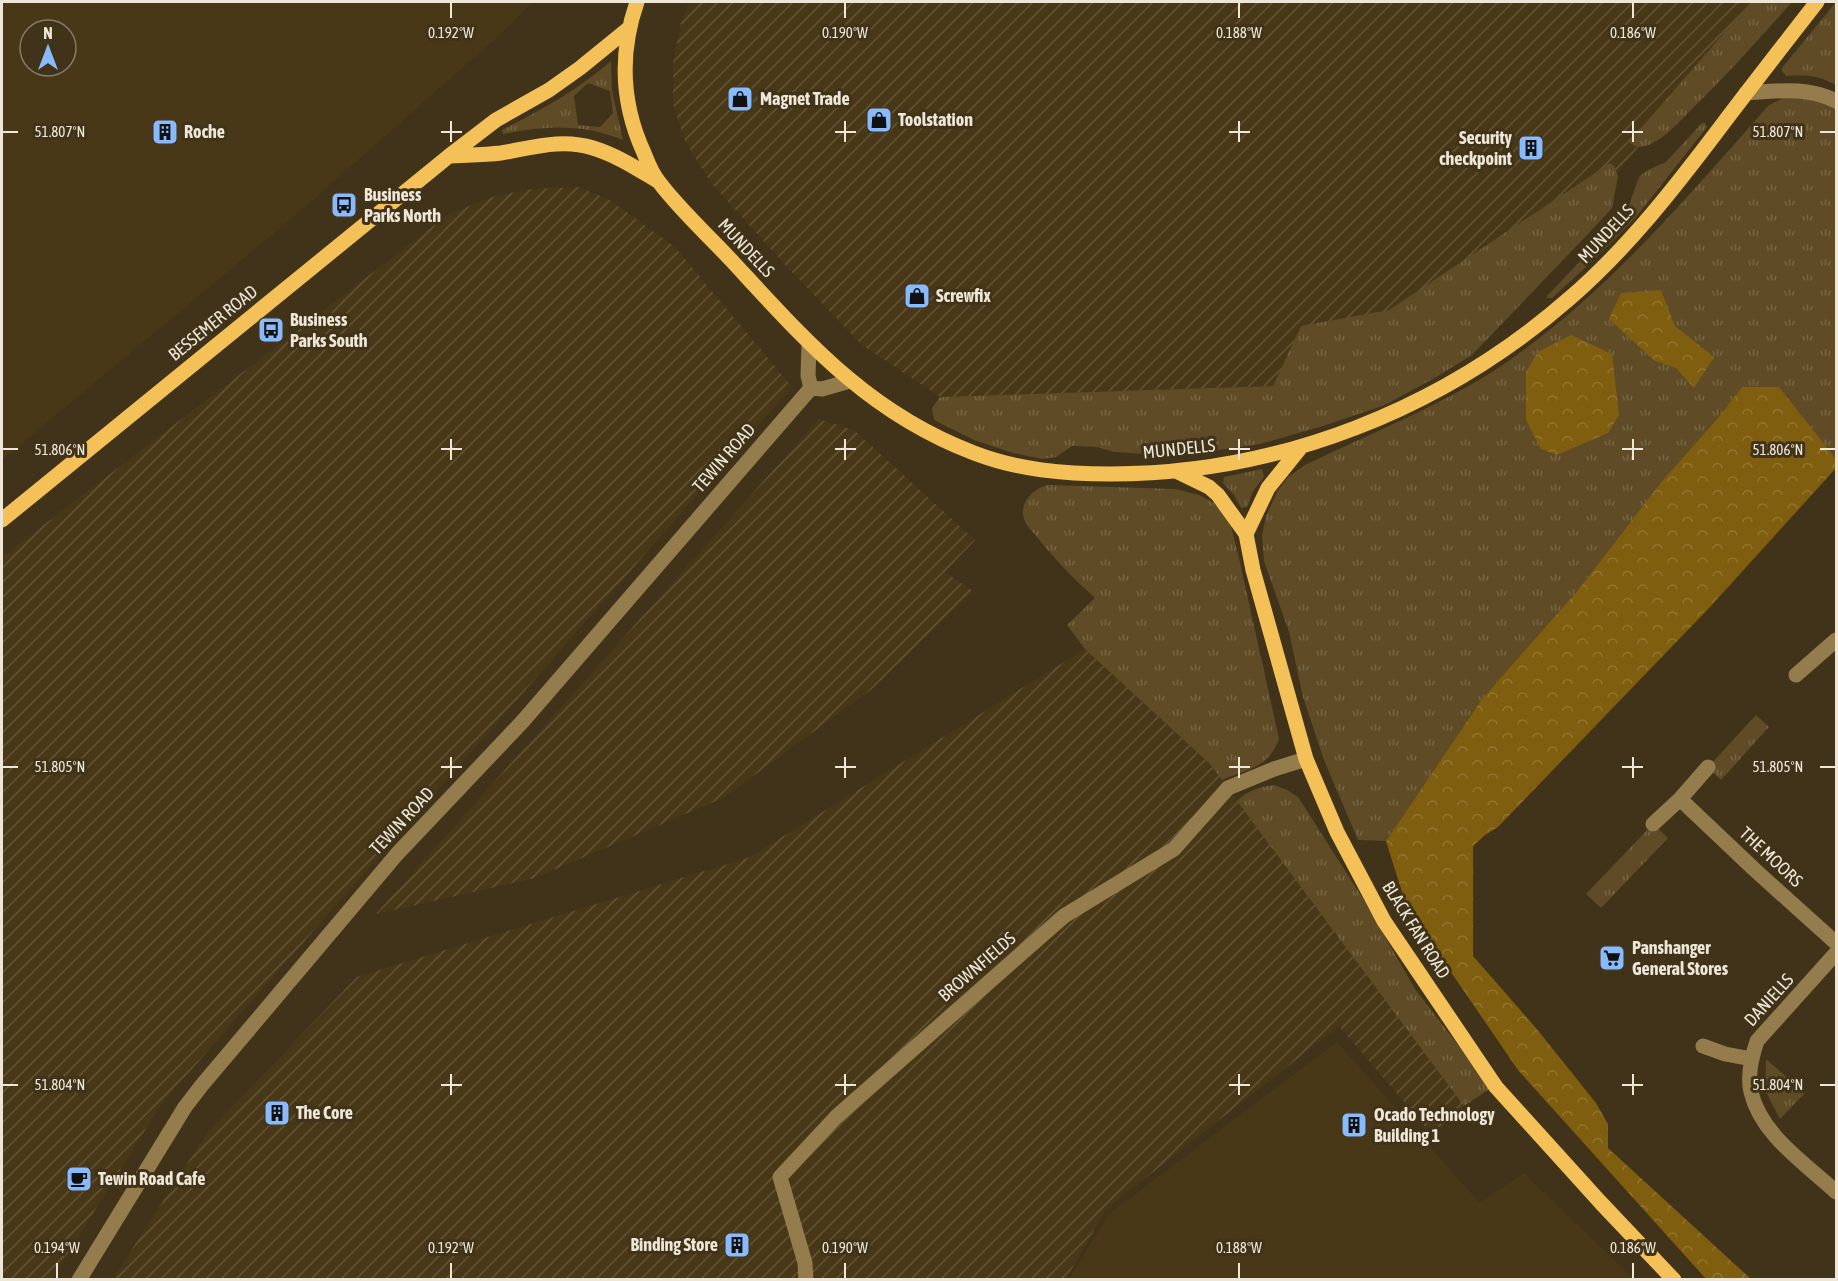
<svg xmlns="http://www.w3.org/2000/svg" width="1838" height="1281" font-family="'Asap Condensed',sans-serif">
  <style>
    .built { fill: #483817; fill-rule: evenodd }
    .industrial { fill: url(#industrial-furrows) }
    .grass { fill: url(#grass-tufts); fill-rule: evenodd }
    .forest { fill: url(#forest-crowns) }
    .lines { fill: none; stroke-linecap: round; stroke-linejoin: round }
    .minor { stroke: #947c4d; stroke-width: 15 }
    .major { stroke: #f4c158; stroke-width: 15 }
    .ticks { fill: none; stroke: #eee6d7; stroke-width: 2 }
    .labels { text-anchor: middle; stroke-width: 6; stroke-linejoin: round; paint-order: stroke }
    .poi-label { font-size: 18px; font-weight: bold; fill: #eee6d7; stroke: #403319; text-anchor: start }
    .street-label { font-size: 18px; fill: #eee6d7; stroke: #403319 }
    .ticks-label { font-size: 15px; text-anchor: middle; fill: #eee6d7; stroke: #403319; stroke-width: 6; stroke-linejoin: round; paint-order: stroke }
  </style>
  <defs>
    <pattern id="industrial-furrows" width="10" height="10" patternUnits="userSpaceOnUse" patternTransform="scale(1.5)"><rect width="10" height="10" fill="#483817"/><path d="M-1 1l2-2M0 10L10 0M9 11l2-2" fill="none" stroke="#635538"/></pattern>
    <pattern id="grass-tufts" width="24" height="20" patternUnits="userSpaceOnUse" patternTransform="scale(1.5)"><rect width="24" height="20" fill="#5f4c27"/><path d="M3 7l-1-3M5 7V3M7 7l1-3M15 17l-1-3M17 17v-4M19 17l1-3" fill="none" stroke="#766646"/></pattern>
    <pattern id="forest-crowns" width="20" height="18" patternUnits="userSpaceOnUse" patternTransform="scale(1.5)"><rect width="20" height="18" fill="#7f5e0f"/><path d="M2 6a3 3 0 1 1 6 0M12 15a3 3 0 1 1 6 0" fill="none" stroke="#917531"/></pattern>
  </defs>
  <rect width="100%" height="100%" fill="#403319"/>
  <!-- built -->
  <path class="built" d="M2,2h532l-40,38 -203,179 -289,241zM30,30h36v36h-36z
    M1337,1042l143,161 44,-30 110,106h-565l40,-65z"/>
  <!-- industrial -->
  <path class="industrial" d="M689,2h1066l-152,189 -330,195 -333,11 -78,-52 -73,-76 -78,-86 -26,-42 -12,-37v-42l8,-39z
    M578,187l32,13 65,47 117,140 -630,716 -110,176h-50v-722l447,-343 46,-18 37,-7z
    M819,419l35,11 121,110 -30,32 28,19 -100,97 -150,110 -188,80 -159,36z
    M1085,649l125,115 254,342 -31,30 -94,-110 -233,183 -40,70 -954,1 95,-147 150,-156 393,-120z"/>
  <!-- grass -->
  <path class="grass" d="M1751,2h41c-33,37 -65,73 -100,107 -13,13 -29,32 -47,37 -6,2 -11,0 -16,-4z
    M1836,2v83c-16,-9 -31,-11 -50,-9l-4,-5v-3z
    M611,61l1,30 11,49c-43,-17 -76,-14 -120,-6l-1,-4c39,-20 76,-40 109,-69zM588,83l22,8 3,22 -13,14 -22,-2 -4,-29z
    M1803,97l18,3 15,9v350l-57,-71 -37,-1 -25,32 -55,62 -84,109 -96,109 -96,142 -28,-1 -34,-80 -21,-63 -14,-65 -25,-71 -2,-25 4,-20 11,-24 11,-15 17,-12c68,-33 139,-60 202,-103 101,-70 181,-166 262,-257l15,-7z
    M1702,123h3l2,4 -71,90 -36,37 -48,44h-5v-2l80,-84 10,-30 3,-6 8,-6 18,-8z
    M1610,163l4,3 4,10 -6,32 -24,26 -116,121 -34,21 -53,29 -62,21 -63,18 -42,6 -72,4 -32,-2 -17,-5 -25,-1 -16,11 -14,2 -29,-6 -39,-13 -40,-20 -2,-12 8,-11 333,-11 28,-60 88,-16z
    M1262,469l2,8 -11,14 -6,16 -6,1 -7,-13 -11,-12 1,-6z
    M1047,485l128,4 24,6 15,8 10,10 7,13 8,32 40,181c-11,29 -31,30 -57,41l-12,-16 -125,-115 -18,-24 28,-27c-22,-20 -39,-37 -58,-61 -4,-5 -11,-11 -13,-18 -5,-16 9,-30 23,-34z
    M1756,715l13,12 -48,53 -13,-13z
    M1274,785l13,5 11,7 67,105 50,87 76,99 -27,18 -227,-305c11,-11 23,-14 37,-16z
    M1653,824l15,14 -67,70 -15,-14z
    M1766,1059l39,34 -25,26 -15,-29z"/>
  <!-- forest -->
  <path class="forest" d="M1661,290l14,36 39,31 -20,31 -18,-20 -21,-7 -46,-42 12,-26z
    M1571,335l41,19 7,61 -11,18 -51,22 -16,-6 -15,-29v-48l12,-20z
    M1742,387h37l57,72v9l-126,139 -212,220 -13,8 -12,11v110l63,72 60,75 12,21v24l143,131 -44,1 -189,-210 -111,-162 -21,-67 96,-142 96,-109 84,-109 55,-62z"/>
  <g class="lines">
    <!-- minor -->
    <path class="minor" d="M1746,93c32,-2 61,-7 90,8
      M809,344l-1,32 3,12
      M811,388l11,1 28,-8
      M1796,675l40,-35
      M1680,799l75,71 81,73
      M1653,824l27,-25 28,-32
      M1836,953l-79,88c-5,15 -10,35 -6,51 10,43 54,71 85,100
      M1703,1046l22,8 27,5
      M79,1280l106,-173 17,-22 195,-231 126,-133 288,-333
      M806,1280l-1,-17 -25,-86 56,-60 228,-201 110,-67 54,-61 46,-19 32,-10"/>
    <!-- major -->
    <path class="major" d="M637,2c-18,52 -16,101 7,151 4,10 8,21 15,29 21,28 49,53 73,79 74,80 136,152 242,192 44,17 90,21 137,21 169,0 332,-65 459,-176 58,-50 106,-112 152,-173 31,-41 63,-82 95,-123
      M449,156c17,-1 35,-1 52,-3 31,-5 60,-15 92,-5 23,7 43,20 63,32
      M1176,471l33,16 9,8 28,39 7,36 53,189 31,73 47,89 112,166 105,116 73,77
      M2,520l447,-364 47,-36 53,-30 31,-22 48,-39
      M1246,534l22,-46 33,-41"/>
  </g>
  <!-- ticks -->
  <path class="ticks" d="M451,3v15M845,3v15M1239,3v15M1633,3v15M451,121v21M845,121v21M1239,121v21M1633,121v21M3,132h15M441,132h21M835,132h21M1229,132h21M1622,132h21M1820,132h15M451,439v21M845,439v21M1239,439v21M1633,439v21M3,449h15M441,449h21M835,449h21M1229,449h21M1622,449h21M1820,449h15M451,757v21M845,757v21M1239,757v21M1633,757v21M3,767h15M441,767h21M835,767h21M1229,767h21M1622,767h21M1820,767h15M451,1074v21M845,1074v21M1239,1074v21M1633,1074v21M3,1085h15M441,1085h21M835,1085h21M1229,1085h21M1622,1085h21M1820,1085h15M57,1263v15M451,1263v15M845,1263v15M1239,1263v15M1633,1263v15"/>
  <!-- icons -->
  <defs>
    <g id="shop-square" transform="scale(1.35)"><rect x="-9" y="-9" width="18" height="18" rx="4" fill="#89bafc" stroke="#403319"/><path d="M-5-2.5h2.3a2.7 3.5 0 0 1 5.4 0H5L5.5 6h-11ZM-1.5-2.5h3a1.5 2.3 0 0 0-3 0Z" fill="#111"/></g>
    <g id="building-square" transform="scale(1.35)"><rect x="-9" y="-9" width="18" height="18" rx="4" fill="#89bafc" stroke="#403319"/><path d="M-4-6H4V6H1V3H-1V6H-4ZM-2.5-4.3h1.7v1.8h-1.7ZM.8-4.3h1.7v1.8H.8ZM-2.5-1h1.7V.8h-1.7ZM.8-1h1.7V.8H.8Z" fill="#111"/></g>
    <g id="bus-square" transform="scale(1.35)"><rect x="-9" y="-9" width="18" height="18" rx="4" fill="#89bafc" stroke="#403319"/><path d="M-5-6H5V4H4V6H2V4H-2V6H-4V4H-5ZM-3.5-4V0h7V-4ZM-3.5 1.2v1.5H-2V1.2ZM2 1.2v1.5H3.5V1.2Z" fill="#111"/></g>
    <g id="supermarket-square" transform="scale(1.35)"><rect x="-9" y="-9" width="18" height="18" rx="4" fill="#89bafc" stroke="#403319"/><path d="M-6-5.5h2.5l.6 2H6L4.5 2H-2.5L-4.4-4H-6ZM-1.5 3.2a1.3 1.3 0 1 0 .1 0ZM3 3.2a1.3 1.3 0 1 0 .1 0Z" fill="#111"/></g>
    <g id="cafe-square" transform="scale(1.35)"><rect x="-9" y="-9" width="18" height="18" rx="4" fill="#89bafc" stroke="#403319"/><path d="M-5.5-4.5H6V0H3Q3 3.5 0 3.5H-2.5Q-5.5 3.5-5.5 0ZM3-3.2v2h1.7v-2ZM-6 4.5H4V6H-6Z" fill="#111"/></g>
  </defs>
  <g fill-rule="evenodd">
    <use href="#shop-square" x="740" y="99"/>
    <use href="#shop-square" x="879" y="120"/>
    <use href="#building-square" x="165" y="132"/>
    <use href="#building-square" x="1531" y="148"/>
    <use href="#bus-square" x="344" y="205"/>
    <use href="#shop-square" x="917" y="296"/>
    <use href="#bus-square" x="271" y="330"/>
    <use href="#supermarket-square" x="1612" y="958"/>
    <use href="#building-square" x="277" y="1113"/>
    <use href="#building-square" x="1354" y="1125"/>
    <use href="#cafe-square" x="79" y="1179"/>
    <use href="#building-square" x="737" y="1245"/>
  </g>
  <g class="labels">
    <!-- poi labels -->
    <g class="poi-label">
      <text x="760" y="105">Magnet Trade</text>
      <text x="898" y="126">Toolstation</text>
      <text x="184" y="138">Roche</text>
      <text x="1512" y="144" text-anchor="end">Security<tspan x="1512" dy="21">checkpoint</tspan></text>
      <text x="364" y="201">Business<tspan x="364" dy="21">Parks North</tspan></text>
      <text x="936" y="302">Screwfix</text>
      <text x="290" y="326">Business<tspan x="290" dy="21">Parks South</tspan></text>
      <text x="1632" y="954">Panshanger<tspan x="1632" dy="21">General Stores</tspan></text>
      <text x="296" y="1119">The Core</text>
      <text x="1374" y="1121">Ocado Technology<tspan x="1374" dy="21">Building 1</tspan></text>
      <text x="98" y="1185">Tewin Road Cafe</text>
      <text x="718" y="1251" text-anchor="end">Binding Store</text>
    </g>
    <!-- street labels -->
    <g class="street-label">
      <text transform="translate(1606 234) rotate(-47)" y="6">MUNDELLS</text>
      <text transform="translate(746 248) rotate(47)" y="6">MUNDELLS</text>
      <text transform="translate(213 323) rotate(-39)" y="6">BESSEMER ROAD</text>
      <text transform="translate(1179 449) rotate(-6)" y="6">MUNDELLS</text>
      <text transform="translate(724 458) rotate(-49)" y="6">TEWIN ROAD</text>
      <text transform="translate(402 821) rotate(-47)" y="6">TEWIN ROAD</text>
      <text transform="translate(1771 857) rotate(43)" y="6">THE MOORS</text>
      <text transform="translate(1416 930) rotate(58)" y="6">BLACK FAN ROAD</text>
      <text transform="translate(977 967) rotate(-41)" y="6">BROWNFIELDS</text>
      <text transform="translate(1769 1000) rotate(-48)" y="6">DANIELLS</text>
    </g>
  </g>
  <g class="ticks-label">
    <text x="451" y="38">0.192°W</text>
    <text x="845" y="38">0.190°W</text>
    <text x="1239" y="38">0.188°W</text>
    <text x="1633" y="38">0.186°W</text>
    <text x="60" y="137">51.807°N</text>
    <text x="1778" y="137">51.807°N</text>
    <text x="60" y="455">51.806°N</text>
    <text x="1778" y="455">51.806°N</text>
    <text x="60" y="772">51.805°N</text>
    <text x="1778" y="772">51.805°N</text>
    <text x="60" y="1090">51.804°N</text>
    <text x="1778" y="1090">51.804°N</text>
    <text x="57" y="1253">0.194°W</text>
    <text x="451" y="1253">0.192°W</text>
    <text x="845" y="1253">0.190°W</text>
    <text x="1239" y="1253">0.188°W</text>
    <text x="1633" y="1253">0.186°W</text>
  </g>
  <!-- border -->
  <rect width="1838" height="1281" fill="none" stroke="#eee6d7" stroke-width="6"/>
  <!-- north arrow -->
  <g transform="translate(48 48)"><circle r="28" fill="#403319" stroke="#867b65" stroke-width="1.5"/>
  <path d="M0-4.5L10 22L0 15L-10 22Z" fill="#89bafc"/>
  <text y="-9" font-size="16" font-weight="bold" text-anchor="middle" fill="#eee6d7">N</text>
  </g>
</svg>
